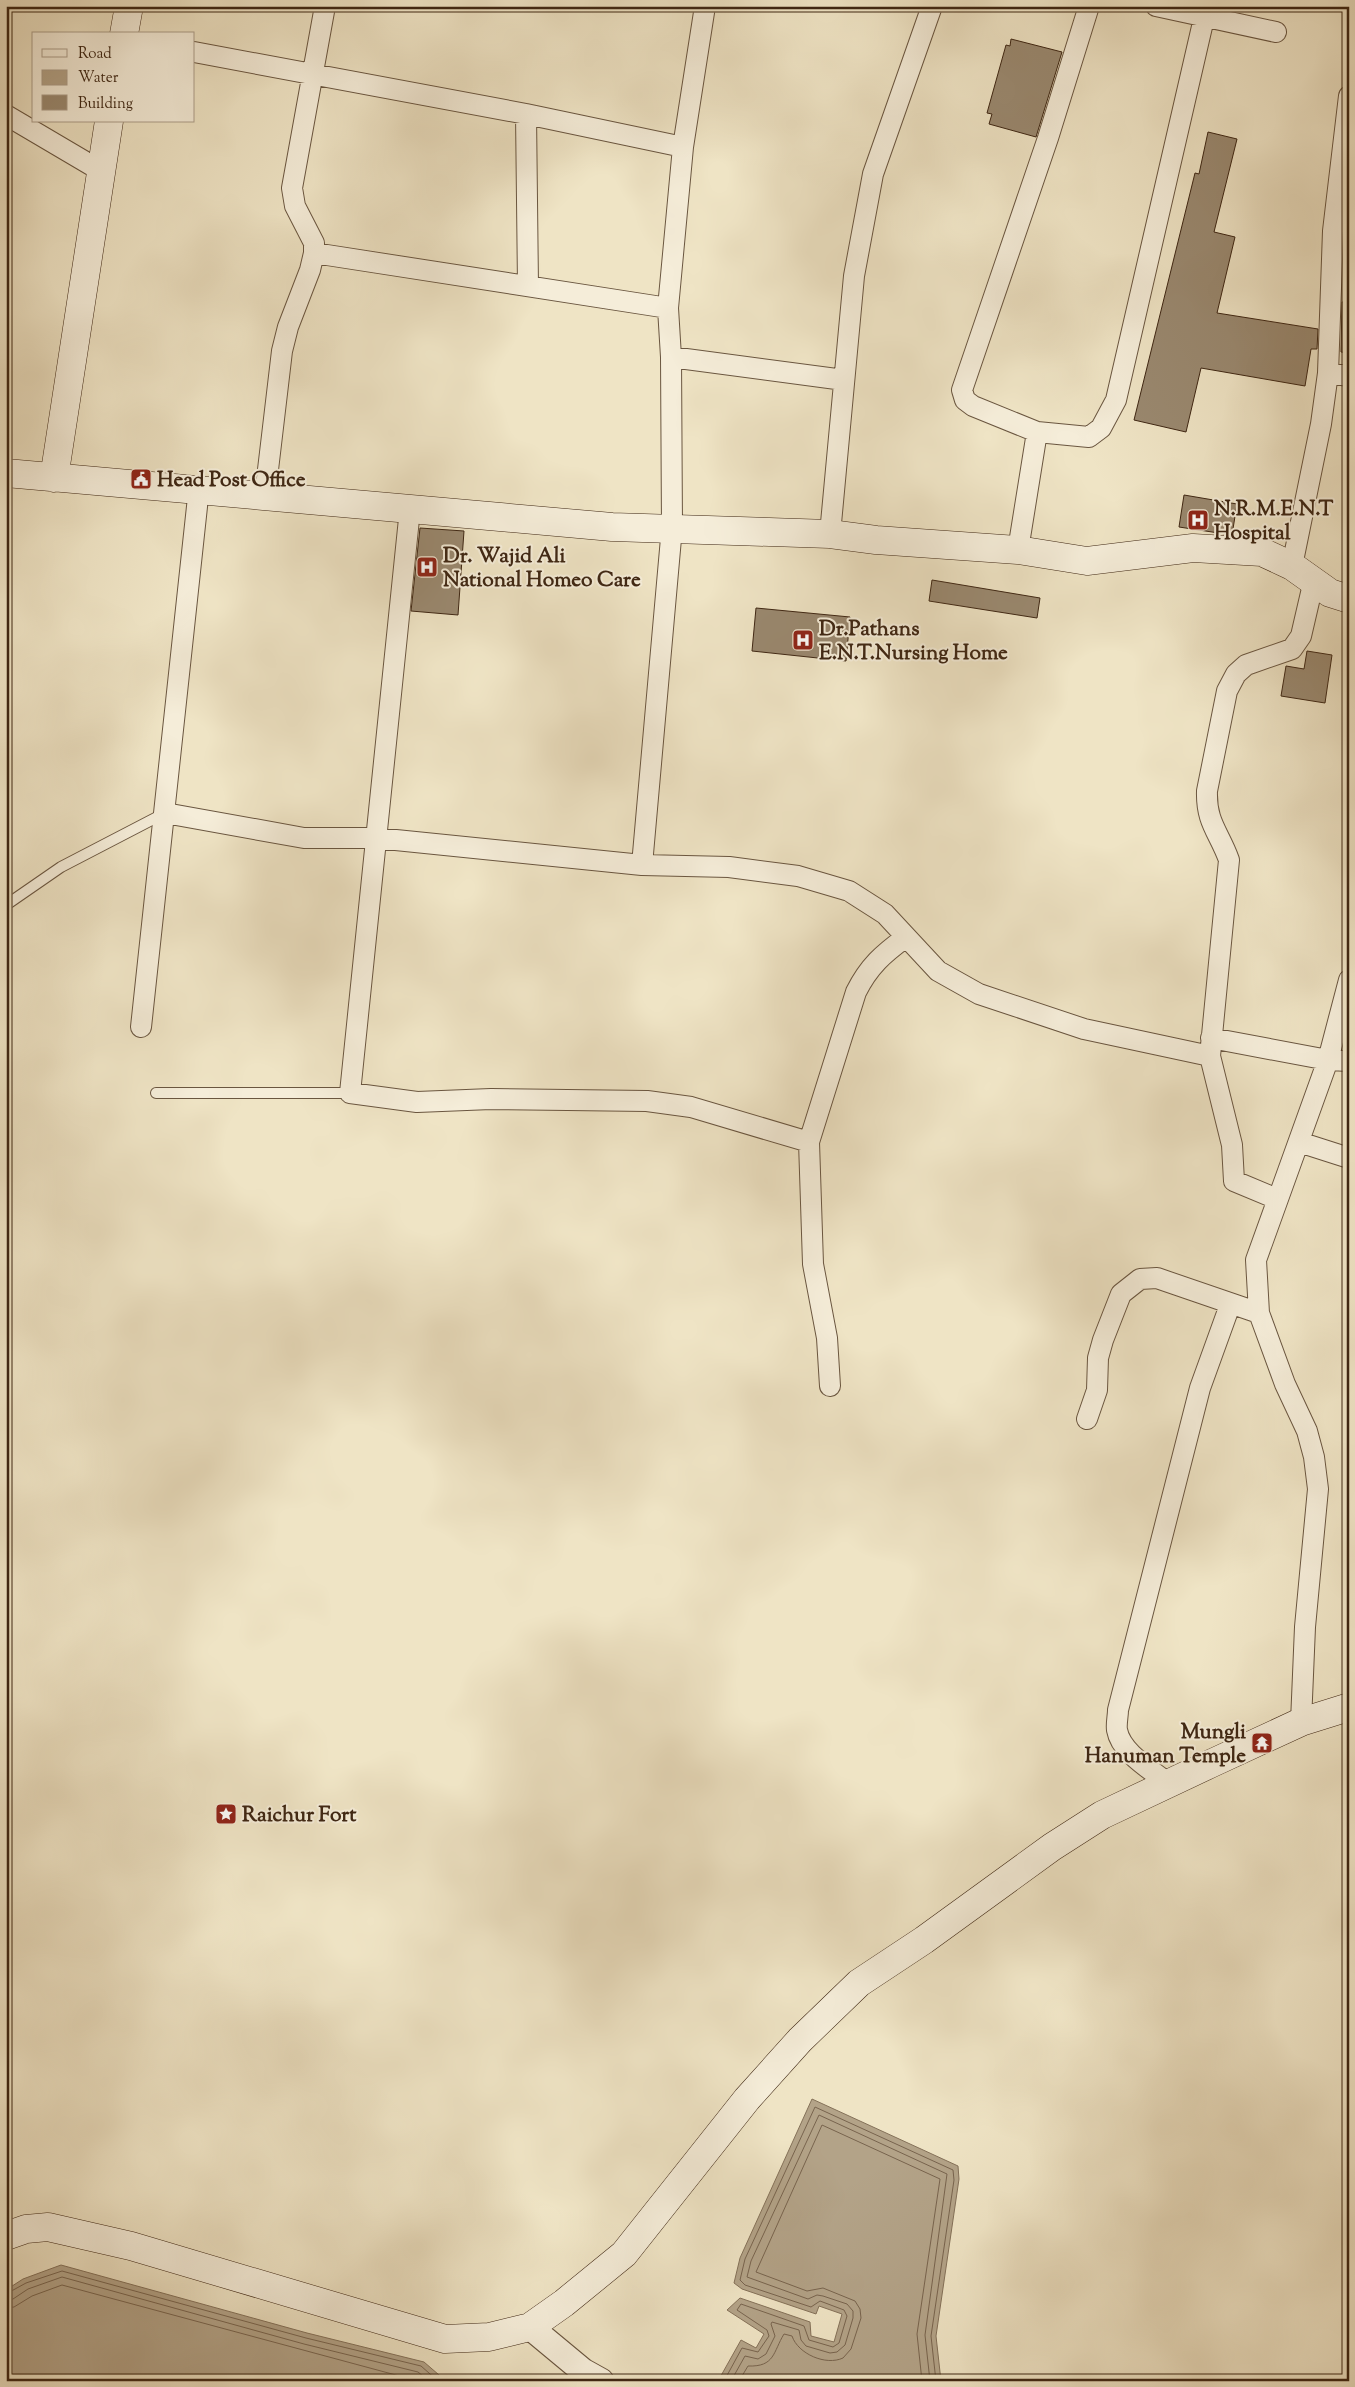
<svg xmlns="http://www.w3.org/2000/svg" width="1355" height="2387" font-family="'Sorts Mill Goudy',serif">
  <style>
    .water { fill: #b3a388; stroke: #847159 }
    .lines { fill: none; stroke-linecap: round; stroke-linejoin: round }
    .shore { stroke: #78644e; stroke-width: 1 }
    .building { fill: #9a8970; stroke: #3e2613 }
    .service-casing { stroke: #6a5640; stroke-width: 12 }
    .minor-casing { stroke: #6a5640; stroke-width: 22 }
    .tertiary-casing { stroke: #6a5640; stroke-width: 27 }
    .secondary-casing { stroke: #3e2613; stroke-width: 29 }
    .service { stroke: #f5edd9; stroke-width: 10 }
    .minor { stroke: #f5edd9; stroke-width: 20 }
    .tertiary { stroke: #f5edd9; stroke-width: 25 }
    .secondary { stroke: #f5edd9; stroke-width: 28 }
    .labels { text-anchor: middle; stroke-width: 4; stroke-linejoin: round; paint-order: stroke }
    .poi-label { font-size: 21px; font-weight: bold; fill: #3e2613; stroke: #f5edd9; text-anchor: start }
  </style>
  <rect width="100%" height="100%" fill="#efe4c5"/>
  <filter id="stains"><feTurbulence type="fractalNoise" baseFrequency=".004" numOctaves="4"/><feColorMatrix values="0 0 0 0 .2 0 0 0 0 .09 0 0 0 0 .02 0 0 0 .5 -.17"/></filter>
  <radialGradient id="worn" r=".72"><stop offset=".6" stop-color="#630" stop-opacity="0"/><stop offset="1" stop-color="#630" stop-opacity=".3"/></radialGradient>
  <!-- water -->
  <path class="water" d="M812,2099l146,67 1,13 -23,157 5,45h-223l23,-41 15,8 8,-14 -37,-24 13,-12 70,24 1,14 23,6 8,-28 -23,-8 -3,8 -74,-25 -8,-6 6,-25z
    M61,2265l246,68 117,29 22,19h-440v-91l17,-11z"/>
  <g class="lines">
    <!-- shore -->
    <path class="shore" d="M6,2294l20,-11 36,-12 244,67 115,28 17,15
      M6,2301l7,-2 15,-10 34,-12 242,67 114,28 11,9
      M6,2308l8,-1 18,-11 30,-11 356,96
      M724,2381l18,-33 16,4 11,-16 -2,-6 -30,-20 4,-6 63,22 5,14 24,7 6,-4 8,-27 -3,-6 -24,-9 -9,6 -66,-22 -5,-5 5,-21 70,-152 138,63 1,10 -23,156 5,45
      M731,2381l14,-25 13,3 8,-5 9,-18 -4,-12 1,-2 27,8 2,10 5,6 24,7 7,-1 8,-7 8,-27v-7l-6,-7 -24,-8 -6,-1 -9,4 -61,-22 4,-16 68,-146 128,59 -22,161 5,46
      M739,2381l9,-15c27,1 25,-14 36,-32l8,2c6,18 34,30 51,22l8,-9 10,-31 -1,-9 -5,-8 -32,-13 -16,3 -51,-19 66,-147 118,54 -23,155 5,47"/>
  </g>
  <!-- building -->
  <path class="building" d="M1011,39l51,13 -26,85 -47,-13 3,-10 -5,-1 19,-68 4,1z
    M1208,132l29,7 -23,93 21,5 -18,76 101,16 -1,20h-6l-6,37 -104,-18 -15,64 -52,-12 61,-247 4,1z
    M1342,302h7v51l-8,-1z
    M1184,495l53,9 -5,31 -53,-8z
    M420,528l44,3 -6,84 -47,-4z
    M932,580l108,18 -3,20 -108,-17z
    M756,608l94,9 -4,44 -94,-10z
    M1307,651l25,4 -7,48 -44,-7 5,-30 18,3z"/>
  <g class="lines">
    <!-- service casing -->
    <g class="service-casing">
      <path id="service" d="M6,905l55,-38 104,-54
        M156,1093h194"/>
    </g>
    <!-- minor casing -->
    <g class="minor-casing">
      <path id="minor" d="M1156,6l120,26
        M194,52l332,62 157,33
        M526,114l2,172
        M6,115l95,56
        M314,253l354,55
        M671,357l173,23
        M1328,373l21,3
        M1037,432l-64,-26 -8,-6 -3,-10 86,-252 41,-132
        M265,495l17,-144 6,-24 22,-57 4,-17v-10l-19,-37 -3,-18 33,-182
        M410,509l-60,584 67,9 74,-3 156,2 44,6 118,35
        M830,534l24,-258 19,-102 59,-168
        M1018,550l19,-118 52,5 12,-9 15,-28 88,-382
        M1292,566l29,-142 7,-51 5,-142 16,-135
        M165,813l139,25h72l266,27 87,2 69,9 51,15 36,23 53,57 41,23 105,35 126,27
        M642,865l30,-338 -1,-170 -3,-49 15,-161 22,-141
        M141,1027l58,-539
        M1211,1038l117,22 21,1
        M1299,1142l50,16
        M1277,1199l-43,-18 -2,-36 -22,-89 19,-196c-10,-28 -23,-37 -22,-69l20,-100 9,-17 10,-9 46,-16 9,-13 13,-56
        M830,1386l-3,-48 -14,-74 -4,-122 47,-150c13,-26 27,-38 50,-55
        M1087,1419l10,-29 1,-32 5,-18 18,-46 19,-15 17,-1 102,35
        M1301,1722l4,-95 13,-138 -4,-32 -7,-26 -22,-47 -26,-71 -3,-53 72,-200 21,-80
        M1169,1784c-17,-14 -48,-31 -52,-54 -1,-6 1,-14 1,-20l82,-322 30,-83"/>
    </g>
    <!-- tertiary casing -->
    <g class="tertiary-casing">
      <path id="tertiary" d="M530,2327l53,44 18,10"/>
    </g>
    <!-- secondary casing -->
    <g class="secondary-casing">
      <path id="secondary" d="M124,34l5,-28
        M6,473l606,54 218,7 46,6 142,10 69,11 106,-13 69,4 30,14 38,27 19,6
        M54,478l55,-357
        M6,2236l20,-7 22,-2 83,19 314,93 44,-2 41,-10 34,-24 60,-49 123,-155 53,-59 59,-57 65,-43 128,-93 50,-32 108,-51 91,-42 48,-15"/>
    </g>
    <!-- service -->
    <use href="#service" class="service"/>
    <!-- minor -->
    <use href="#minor" class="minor"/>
    <!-- tertiary -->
    <use href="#tertiary" class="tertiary"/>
    <!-- secondary -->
    <use href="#secondary" class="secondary"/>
  </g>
  <!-- icons -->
  <defs>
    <g id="civic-square" transform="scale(1.125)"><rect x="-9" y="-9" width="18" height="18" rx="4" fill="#8f2418" stroke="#f5edd9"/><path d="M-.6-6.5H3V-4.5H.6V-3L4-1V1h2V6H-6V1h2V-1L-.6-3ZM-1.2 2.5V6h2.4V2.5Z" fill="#fff"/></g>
    <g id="hospital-square" transform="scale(1.125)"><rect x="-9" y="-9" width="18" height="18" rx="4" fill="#8f2418" stroke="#f5edd9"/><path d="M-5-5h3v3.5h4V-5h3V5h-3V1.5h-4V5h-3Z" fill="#fff"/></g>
    <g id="temple-square" transform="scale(1.125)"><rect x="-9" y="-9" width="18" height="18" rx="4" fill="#8f2418" stroke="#f5edd9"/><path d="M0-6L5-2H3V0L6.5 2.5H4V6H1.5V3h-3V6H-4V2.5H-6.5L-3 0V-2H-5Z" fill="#fff"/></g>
    <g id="sight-square" transform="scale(1.125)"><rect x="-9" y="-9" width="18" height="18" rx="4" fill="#8f2418" stroke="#f5edd9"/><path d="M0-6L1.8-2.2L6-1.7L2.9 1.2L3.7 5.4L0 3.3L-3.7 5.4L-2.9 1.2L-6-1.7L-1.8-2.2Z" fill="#fff"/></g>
  </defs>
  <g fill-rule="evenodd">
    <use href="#civic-square" x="141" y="479"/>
    <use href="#hospital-square" x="1198" y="520"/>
    <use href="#hospital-square" x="427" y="567"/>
    <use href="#hospital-square" x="803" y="640"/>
    <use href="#temple-square" x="1262" y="1743"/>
    <use href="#sight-square" x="226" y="1814"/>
  </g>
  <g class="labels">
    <!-- poi labels -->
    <g class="poi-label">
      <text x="157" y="486">Head Post Office</text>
      <text x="1214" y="515">N.R.M.E.N.T<tspan x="1214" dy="24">Hospital</tspan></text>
      <text x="443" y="562">Dr. Wajid Ali<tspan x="443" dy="24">National Homeo Care</tspan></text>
      <text x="819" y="635">Dr.Pathans<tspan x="819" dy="24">E.N.T.Nursing Home</tspan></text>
      <text x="1246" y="1738" text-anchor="end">Mungli<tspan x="1246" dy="24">Hanuman Temple</tspan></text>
      <text x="242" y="1821">Raichur Fort</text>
    </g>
  </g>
  <!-- margin -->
  <rect width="1355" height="2387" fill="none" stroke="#efe4c5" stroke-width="25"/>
  <rect x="8" y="8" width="1340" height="2372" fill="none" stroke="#3e2613" stroke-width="2.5"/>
  <rect x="12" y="12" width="1330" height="2362" fill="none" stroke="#3e2613"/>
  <!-- legend -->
  <rect x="32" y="32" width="162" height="90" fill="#f5edd9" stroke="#ac9d8a"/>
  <rect x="42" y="49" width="25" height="8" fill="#f5edd9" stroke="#ac9d8a"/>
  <text x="78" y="58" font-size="15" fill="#3e2613">Road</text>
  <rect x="42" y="70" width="25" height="15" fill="#b3a388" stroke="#ac9d8a"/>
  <text x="78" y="82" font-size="15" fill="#3e2613">Water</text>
  <rect x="42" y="95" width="25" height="15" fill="#9a8970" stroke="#ac9d8a"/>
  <text x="78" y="108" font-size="15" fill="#3e2613">Building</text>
  <rect width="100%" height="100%" filter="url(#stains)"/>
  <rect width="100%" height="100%" fill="url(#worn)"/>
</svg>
